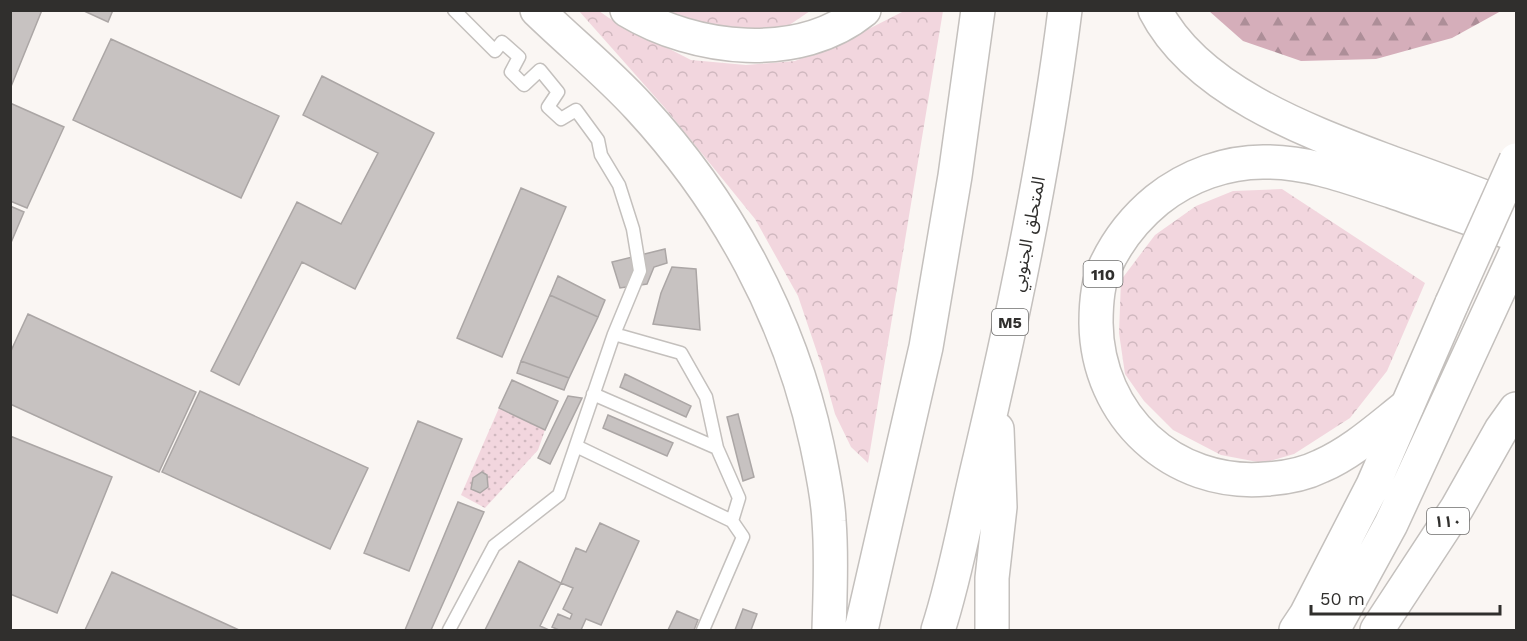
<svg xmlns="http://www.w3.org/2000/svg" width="1527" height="641" font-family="'Work Sans','Noto Sans Arabic',sans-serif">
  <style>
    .grass { fill: url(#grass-dots) }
    .forest { fill: url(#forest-firs) }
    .park { fill: url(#park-crowns) }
    .building { fill: #c7c2c1; stroke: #aba6a5; stroke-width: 1.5 }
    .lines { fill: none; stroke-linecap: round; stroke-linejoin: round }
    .service-casing { stroke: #c4c0bd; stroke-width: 15 }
    .primary-casing { stroke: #c4c0bd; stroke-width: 36 }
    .motorway-casing { stroke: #c4c0bd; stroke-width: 36 }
    .service { stroke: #fff; stroke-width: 12 }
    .primary { stroke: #fff; stroke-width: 33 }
    .motorway { stroke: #fff; stroke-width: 33 }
    .motorway-bridge-casing { stroke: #c4c0bd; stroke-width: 36; stroke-linecap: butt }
    .motorway-bridge { stroke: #fff; stroke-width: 33 }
    .labels { text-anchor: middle; stroke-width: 6; stroke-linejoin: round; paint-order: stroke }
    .shield { fill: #fff; stroke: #6e6d6c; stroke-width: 1.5 }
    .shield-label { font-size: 16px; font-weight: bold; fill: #302f2d }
    .street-label { font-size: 18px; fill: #302f2d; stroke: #fff }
  </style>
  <defs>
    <pattern id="grass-dots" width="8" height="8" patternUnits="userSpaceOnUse" patternTransform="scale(1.5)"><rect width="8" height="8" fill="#f2d6de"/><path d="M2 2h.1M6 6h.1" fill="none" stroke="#d0b8bf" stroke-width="1.8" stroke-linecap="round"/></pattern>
    <pattern id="forest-firs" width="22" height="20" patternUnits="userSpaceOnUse" patternTransform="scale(1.5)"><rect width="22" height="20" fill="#d5aeba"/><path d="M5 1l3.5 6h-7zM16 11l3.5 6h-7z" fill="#ad8e98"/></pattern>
    <pattern id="park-crowns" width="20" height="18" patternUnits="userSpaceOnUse" patternTransform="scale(1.5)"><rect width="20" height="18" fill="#f2d6de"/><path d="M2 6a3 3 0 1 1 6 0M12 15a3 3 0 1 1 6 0" fill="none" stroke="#d0b8bf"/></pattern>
  </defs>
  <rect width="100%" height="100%" fill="#faf6f3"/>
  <!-- grass -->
  <path class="grass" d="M499,408l46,22 -7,20 -53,58 -24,-13z"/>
  <!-- forest -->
  <path class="forest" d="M1209,11h292l-49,27 -76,21 -75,2 -58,-20z"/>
  <!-- park -->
  <path class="park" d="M579,11h20l10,7 82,42 55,5 49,-4 52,-21 57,-29h39l-75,452 -17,-16 -16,-33 -13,-47 -24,-71 -43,-77 -90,-111z
    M664,11h146l-31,21 -102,-11z
    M1282,189l143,94 -38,88 -37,47 -56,36 -31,9 -42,-8 -48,-25 -29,-29 -19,-27 -6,-41 2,-53 34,-45 41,-29 37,-15z"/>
  <!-- building -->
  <path class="building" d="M10,10h32l-32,79z
    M82,10h31l-5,12z
    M111,39l168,77 -38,82 -168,-78z
    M322,76l112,57 -79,156 -53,-27 -63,123 -28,-14 86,-169 44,22 37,-71 -75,-38z
    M10,103l54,24 -37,81 -17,-7z
    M521,188l45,19 -64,150 -45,-19z
    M10,206l14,6 -14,33z
    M665,249l2,14 -13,4 -7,17 -27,4 -8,-26z
    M672,267l24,2 4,61 -47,-6 8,-31z
    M558,276l47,24 -7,17 -48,-22z
    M550,295l48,22 -29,61 -48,-17z
    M28,314l168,78 -37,80 -149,-68v-51z
    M521,361l48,17 -5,12 -47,-17z
    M625,374l66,32 -5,11 -66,-30z
    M512,380l46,21 -13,29 -46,-22z
    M200,391l168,77 -38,81 -168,-77z
    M568,396l14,2 -32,66 -12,-6z
    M738,414l16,63 -11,4 -16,-64z
    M608,415l65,28 -6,13 -64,-28z
    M418,421l44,18 -53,132 -45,-18z
    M10,436l102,41 -55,136 -47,-19z
    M482,472l5,3 1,12 -8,6 -9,-4 2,-11z
    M458,502l26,10 -53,118h-26z
    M600,523l39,18 -38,84 -15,-6 -5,11h-22l-7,-3 6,-13 12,5 2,-5 -9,-5 10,-21 -12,-5 15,-35 10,4z
    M519,561l42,22 -21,43 9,4h-64z
    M112,572l127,58h-154z
    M743,609l14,5 -6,16h-16z
    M677,611l21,9 -4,10h-26z"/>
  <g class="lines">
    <!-- service casing -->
    <g class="service-casing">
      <path id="service" d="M614,334l67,19 25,44 11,51
        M593,394l124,54 22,50 -7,23
        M576,446l156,75 11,16 -40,93
        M449,630l45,-84 65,-51 55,-161 26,-63 -7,-42 -14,-44 -18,-30 -3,-15 -22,-30 -15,9 -13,-12 10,-15 -18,-22 -16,15 -13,-13 8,-15 -17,-15 -7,9 -41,-41"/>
    </g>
    <!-- primary casing -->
    <g class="primary-casing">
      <path id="primary" d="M1155,10c42,82 155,122 237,153 42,15 83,30 124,46
        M1407,406c-27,21 -54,46 -86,60 -16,8 -37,12 -55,13 -93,8 -169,-63 -170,-156 0,-18 1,-39 9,-56 12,-26 30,-49 52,-67 30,-24 70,-39 110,-38 43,0 84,16 124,29 42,15 84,29 125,44"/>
    </g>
    <!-- motorway casing -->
    <g class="motorway-casing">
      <path id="motorway" d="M537,10c34,33 71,63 102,97 88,95 151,212 178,338 5,25 11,51 12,76 3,37 1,73 0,109
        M627,10c68,41 172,53 237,0
        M861,630l65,-283 29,-171 23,-166
        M938,630c18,-55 28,-115 42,-172 35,-148 66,-297 85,-448
        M992,630v-52l8,-71 -3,-78
        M1296,630l10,-15 67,-130 79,-182
        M1333,630l58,-106 125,-271
        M1377,630l80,-122 44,-78 15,-21"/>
    </g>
    <!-- service -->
    <use href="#service" class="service"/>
    <!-- primary -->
    <use href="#primary" class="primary"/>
    <!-- motorway -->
    <use href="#motorway" class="motorway"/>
    <!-- motorway-bridge casing -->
    <g class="motorway-bridge-casing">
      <path id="motorway-bridge" d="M1452,303l64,-143"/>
    </g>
    <!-- motorway-bridge -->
    <use href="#motorway-bridge" class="motorway-bridge"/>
  </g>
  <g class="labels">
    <!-- shield labels -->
    <g class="shield">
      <rect x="1083.5" y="261" width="39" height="26" rx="4.5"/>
      <rect x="992" y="309" width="36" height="26" rx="4.5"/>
      <rect x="1427" y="508" width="42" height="26" rx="4.5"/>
    </g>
    <g class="shield-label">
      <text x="1103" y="280">110</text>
      <text x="1010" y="328">M5</text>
      <text x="1448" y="527">١١٠</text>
    </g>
    <!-- street labels -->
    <g class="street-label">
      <text transform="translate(1028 234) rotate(-79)" y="6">المتحلق الجنوبي</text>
    </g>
  </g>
  <!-- border -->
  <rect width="1527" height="641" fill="none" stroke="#302f2d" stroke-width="24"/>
  <!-- scale -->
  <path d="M1311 605v9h189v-9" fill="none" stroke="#302f2d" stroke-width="3"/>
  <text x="1320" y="605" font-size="18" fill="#302f2d" stroke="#ffffff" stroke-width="4.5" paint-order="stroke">50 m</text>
</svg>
